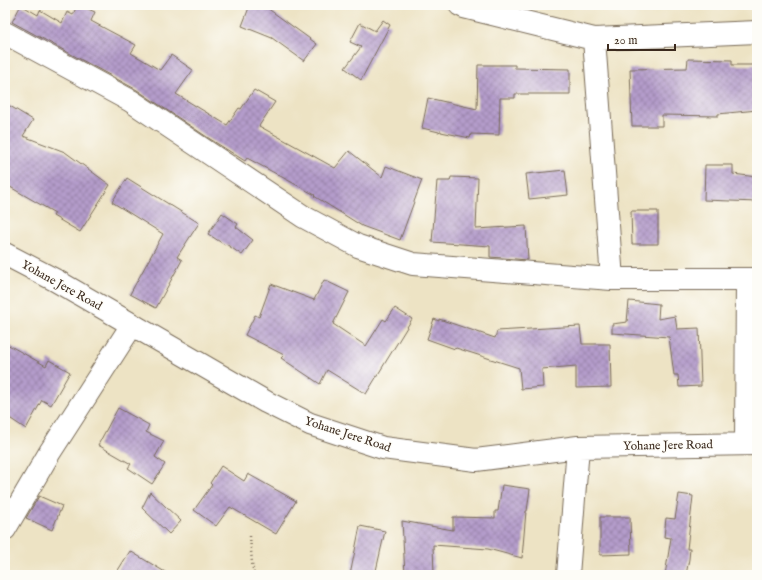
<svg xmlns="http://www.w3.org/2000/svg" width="762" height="580" font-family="'IM FELL English',serif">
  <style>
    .building { fill: url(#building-cross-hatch) }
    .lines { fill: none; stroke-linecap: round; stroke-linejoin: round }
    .minor-casing { stroke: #796b58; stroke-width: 24 }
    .path { stroke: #796b58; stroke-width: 2.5; stroke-dasharray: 1 3; stroke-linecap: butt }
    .minor { stroke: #fff; stroke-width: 22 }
    .labels { text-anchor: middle; stroke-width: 3; stroke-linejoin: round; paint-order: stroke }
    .street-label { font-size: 12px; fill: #3b2a1e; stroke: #fdfcf7 }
  </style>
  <defs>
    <pattern id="building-cross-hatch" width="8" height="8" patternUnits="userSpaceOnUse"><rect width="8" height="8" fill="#b49ccb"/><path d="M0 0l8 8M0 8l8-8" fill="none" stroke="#947fa4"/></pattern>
  </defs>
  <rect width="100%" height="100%" fill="#fdfcf7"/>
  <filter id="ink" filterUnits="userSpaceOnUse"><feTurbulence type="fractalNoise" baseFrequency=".025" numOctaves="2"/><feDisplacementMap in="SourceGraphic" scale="8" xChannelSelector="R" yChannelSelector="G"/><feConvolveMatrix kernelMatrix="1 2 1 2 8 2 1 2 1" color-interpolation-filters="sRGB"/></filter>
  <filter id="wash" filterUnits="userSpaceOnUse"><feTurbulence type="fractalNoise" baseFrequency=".012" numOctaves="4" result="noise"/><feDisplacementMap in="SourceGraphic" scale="16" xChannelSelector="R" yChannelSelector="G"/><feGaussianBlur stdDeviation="0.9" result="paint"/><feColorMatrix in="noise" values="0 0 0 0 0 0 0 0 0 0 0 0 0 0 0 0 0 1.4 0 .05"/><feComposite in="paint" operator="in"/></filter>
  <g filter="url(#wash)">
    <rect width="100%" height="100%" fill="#ede3c4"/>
    <g id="blocks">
      <!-- building -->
      <path class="building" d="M21,5l17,10 2,-5 22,13 5,-11 6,3 4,-10h2l16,7 -4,9 45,24 -5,8 29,17 11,-15 22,15 -17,24 51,31 12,-17 2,1 13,-19 21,12 -16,24 76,42 14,-17 33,26 4,-11 36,14 -22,60 -38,-14 -48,-30 1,-1 -68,-37 -2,3 -35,-22 -73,-49 -125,-68z
        M250,5h13l54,39 -13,17 -32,-23 -30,-12z
        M383,20l7,5 -29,55 -16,-12 16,-21 -11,-5 10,-19 15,8z
        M688,59l44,1v5h25v45l-39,4v2l-56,-1v11h-30l-2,-57 57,-1z
        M478,65h37v3l55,1v25h-55v4h-15l-1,37 -28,-1 -1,4 -29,-6v-1h-1l-1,1 -17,-4 6,-30 49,11z
        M5,103l28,17 -10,16 42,16 45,33 -30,47 -27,-16 2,-3 -50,-29z
        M705,165h28v9l24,3v25l-53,-2z
        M565,170l3,25 -39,4 -3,-25z
        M451,177l27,1 -2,51 50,-3 2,34 -38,-3v-11l-58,-4 5,-61h13z
        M127,178l72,45 -22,34 5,3 -26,48 -26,-14 33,-60 -51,-32z
        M631,211h27v33h-26z
        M222,213l16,11 -2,3 17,13 -11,15 -16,-11 -1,1 -17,-11z
        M324,280l25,12 -16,32 33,22 17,-27 3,2 9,-13 17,11 -46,75 -39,-24 -7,14 -39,-26 3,-3 -39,-20 10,-20 4,2 12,-33 43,16z
        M629,301l30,3 -1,15 17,-3 2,13 22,-1 2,58 -22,1 -1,-12h-4l-5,-38 -57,-4v-9l15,-2z
        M434,319l5,2v-2l56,19 2,-7 83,-5 2,18h28l1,43 -35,1v-22l-34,3 1,18 -22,2 -2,-21 -63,-20 -1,1 -28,-10z
        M5,343l41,23 3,-6 21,12 -19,33 -9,-5 -16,29 -21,-14z
        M118,408l31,17 -3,7 18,9 -9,16 10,7 -13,20 -24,-16 3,-4 -33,-19z
        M221,466l23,15 4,-7 48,27 -20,33 -46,-27 -14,19 -22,-16 18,-25 -2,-2z
        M502,485l28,4 -3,22h-1l-4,47 -34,-9 -55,-4 1,30h-29l-3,-54 51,9v-13l42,1v-7h3z
        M150,492l31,29 -12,13 -27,-26z
        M679,494l14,2 -6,53h3l-1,10 -3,16h-21l6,-37 -7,-1 2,-19 9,1z
        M39,496l23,10 -10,24 -26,-12z
        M600,517h30l1,37 -31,1z
        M360,526l25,5 -10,44h-25z
        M130,551l40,24h-55z"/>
    </g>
  </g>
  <g filter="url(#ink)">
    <use href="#blocks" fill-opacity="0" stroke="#796b58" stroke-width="1"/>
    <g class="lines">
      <!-- minor casing -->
      <g class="minor-casing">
        <path id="minor" d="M460,5l4,2 130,32 163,-7
          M5,33l126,68 173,116 54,29 55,18 199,15h145
          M594,39l18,240
          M5,254l50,26 211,122 44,22 73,24 93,12 102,-13 179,-3
          M746,444l1,-165
          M5,529l45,-77 82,-127
          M568,575l10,-128"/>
      </g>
      <!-- path -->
      <path class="path" d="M250,536l2,27 2,12"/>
      <!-- minor -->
      <use href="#minor" class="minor"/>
    </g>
  </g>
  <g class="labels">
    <!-- street labels -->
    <g class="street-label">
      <text transform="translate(62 285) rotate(29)" y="4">Yohane Jere Road</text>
      <text transform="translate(348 434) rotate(18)" y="4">Yohane Jere Road</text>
      <text transform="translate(668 445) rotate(-1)" y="4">Yohane Jere Road</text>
    </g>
  </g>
  <!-- margin -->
  <rect width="762" height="580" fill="none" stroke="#fdfcf7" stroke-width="20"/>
  <!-- scale -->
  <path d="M608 44v6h67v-6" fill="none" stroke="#3b2a1e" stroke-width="2"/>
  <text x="614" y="44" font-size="12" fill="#3b2a1e" stroke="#fdfcf7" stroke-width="3" paint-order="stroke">20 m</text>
</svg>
